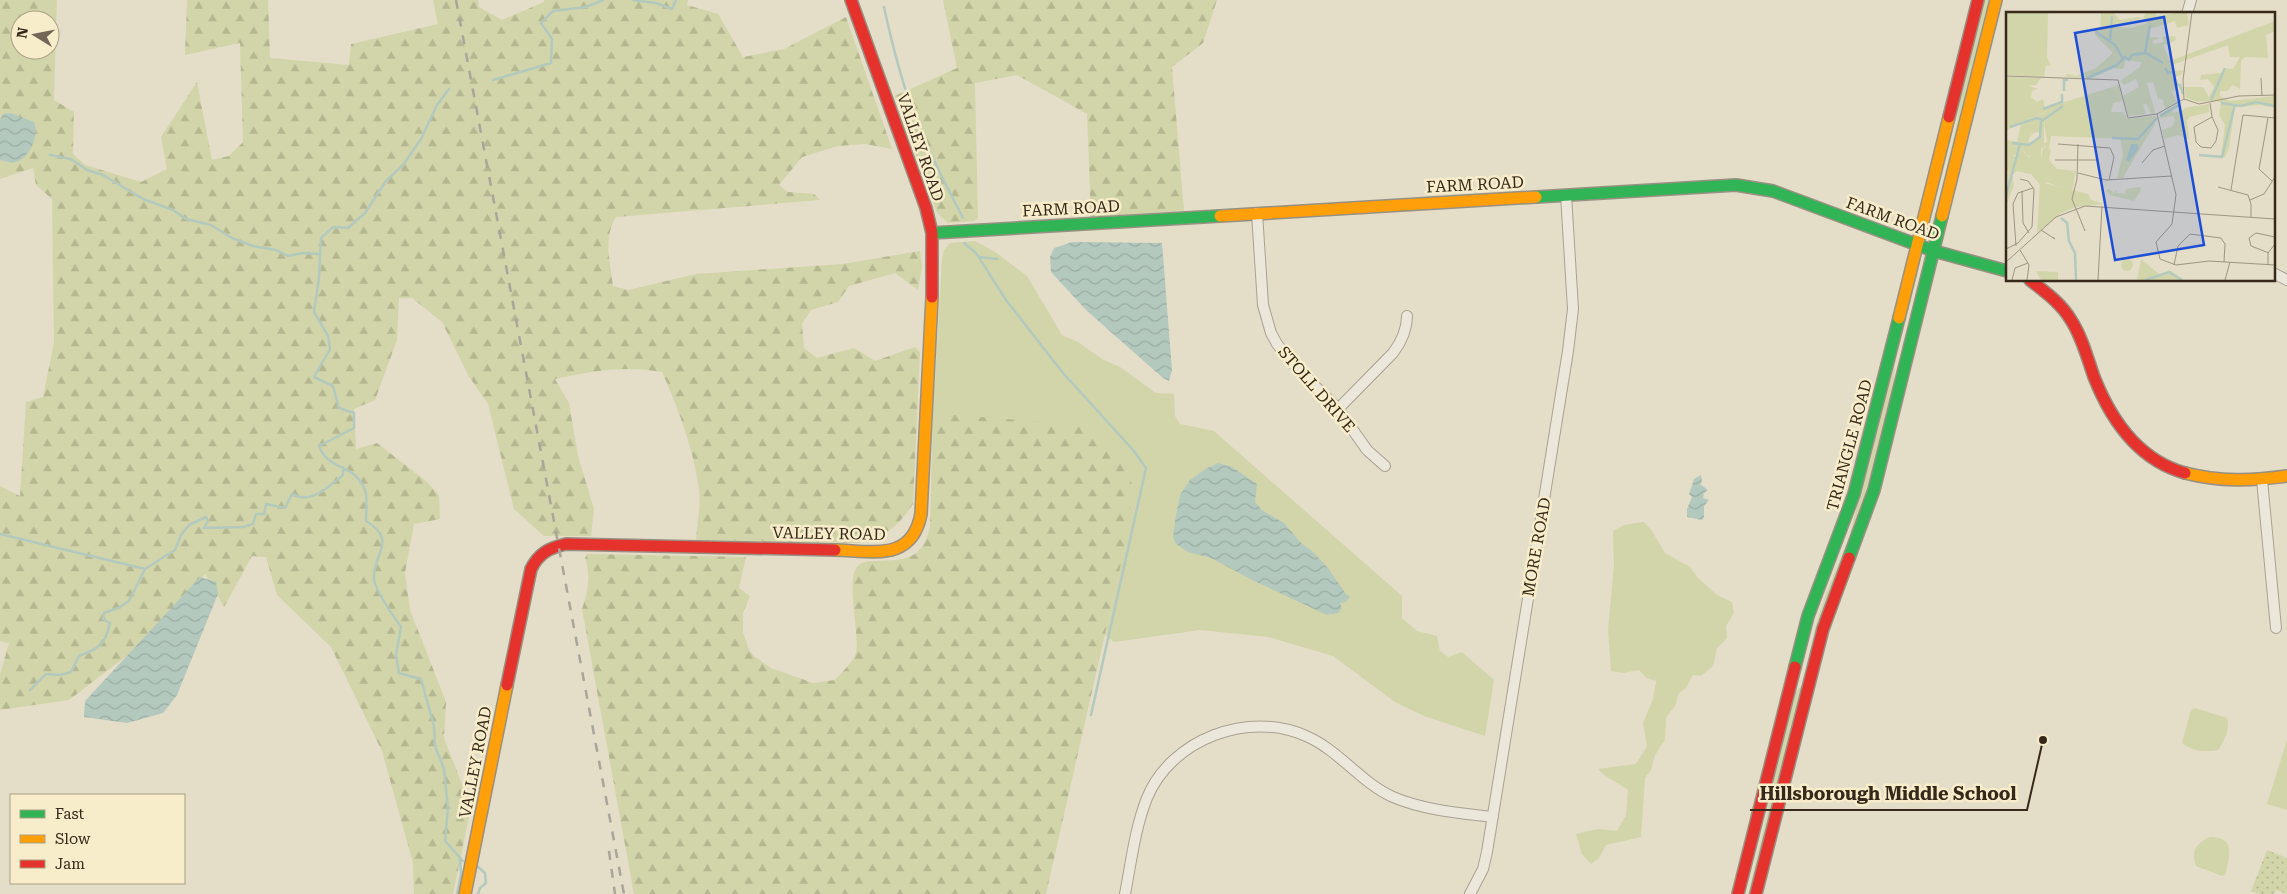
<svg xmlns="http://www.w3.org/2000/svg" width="2287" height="894" font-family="'Roboto Serif',serif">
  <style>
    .grass { fill: #d2d5a9 }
    .forest { fill: url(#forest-firs); fill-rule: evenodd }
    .park { fill: url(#park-dots) }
    .water { fill: url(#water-waves) }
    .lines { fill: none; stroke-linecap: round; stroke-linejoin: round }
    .stream { stroke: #b4c9be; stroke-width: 2.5 }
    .street-casing { stroke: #a9a192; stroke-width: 12 }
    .fast-casing { stroke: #989082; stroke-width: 14 }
    .slow-casing { stroke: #989082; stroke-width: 14 }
    .jam-casing { stroke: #989082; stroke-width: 14 }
    .street { stroke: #ebe7da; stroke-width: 10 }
    .fast { stroke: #30b455; stroke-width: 11 }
    .slow { stroke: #ff9f0a; stroke-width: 11 }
    .jam { stroke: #e5322d; stroke-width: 11 }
    .rail { stroke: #aaa59a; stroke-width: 2.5; stroke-dasharray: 9 9; stroke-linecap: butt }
    .labels { text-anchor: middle; stroke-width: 5; stroke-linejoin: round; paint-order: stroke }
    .street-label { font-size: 16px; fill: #36291a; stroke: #f8edcb }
    .inset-river { fill: none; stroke: #b4c9be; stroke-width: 2.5 }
    .inset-road { fill: none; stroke: #9e9582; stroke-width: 1 }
    .view { fill: #1d4ed8; fill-opacity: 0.15; stroke: #1d4ed8; stroke-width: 2.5 }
    .inset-edge { fill: none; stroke: #36291a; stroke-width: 2.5 }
    .leader { fill: none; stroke: #36291a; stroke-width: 2 }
    .callout-dot { fill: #36291a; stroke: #f8edcb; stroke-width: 2 }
    .callout-label { font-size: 18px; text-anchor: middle; font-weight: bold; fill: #36291a; stroke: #f8edcb; stroke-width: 5; stroke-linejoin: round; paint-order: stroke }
  </style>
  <defs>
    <pattern id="forest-firs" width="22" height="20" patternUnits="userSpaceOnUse" patternTransform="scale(1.25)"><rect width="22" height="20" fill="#d2d5a9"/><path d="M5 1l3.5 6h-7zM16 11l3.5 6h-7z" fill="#b5b791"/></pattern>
    <pattern id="park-dots" width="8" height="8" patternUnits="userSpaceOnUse" patternTransform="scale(1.25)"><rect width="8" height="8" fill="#d2d5a9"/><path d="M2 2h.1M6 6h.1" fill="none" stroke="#b5b791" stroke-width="1.8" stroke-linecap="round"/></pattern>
    <pattern id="water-waves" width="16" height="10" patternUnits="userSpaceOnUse" patternTransform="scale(1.25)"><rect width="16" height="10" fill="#b4c9be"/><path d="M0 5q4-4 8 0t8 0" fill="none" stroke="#9bada3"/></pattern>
  </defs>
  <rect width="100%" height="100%" fill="#e4ddc8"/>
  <!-- grass -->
  <path class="grass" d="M1983,0h7l-55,216 22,-93 4,-34z
    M975,241l20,11 32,24 35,59 16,7 24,17 18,8 36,26 18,1 1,22 5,8 34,7 188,165v22l15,13 20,5 3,15 8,6 14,-5 32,28 -9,56 -61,-20 -29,-14 -62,-46 -65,-19 -68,-7 -86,12 -9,-7c12,-54 26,-106 25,-162l-197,-60 9,-154 2,-9 6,-7z
    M1918,272l-23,92 -2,28 -26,103 -59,166 7,-33 11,-34 23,-57 63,-249z
    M1644,522l8,9 13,22 25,14 7,10 20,18 15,7 2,11 -8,13 1,12 -10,10 -4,18 -12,10 -8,-1 -7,13 -7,5 -4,13 -9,12 -1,22 -10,15 -4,15 -6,8 -4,59 -35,8 -7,13 -8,6 -9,-10 -6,-20 22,-5 19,2 9,-16 2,-25c-10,-8 -21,-11 -30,-21l38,-5 11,-18 -4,-23 10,-24 3,-18 -9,-3 -8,-8 -16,3 -12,-2 -3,-42 6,-63 -1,-35 11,-6z
    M1802,685l-51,209h-3l20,-83 2,-25 23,-91z
    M2195,708l32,10c3,12 -2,22 -9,32 -13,2 -24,2 -36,-7l9,-33z
    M2287,740v70l-20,-6z
    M2209,837c27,0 21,18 16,38l-3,1 -26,-10c-5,-15 -1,-21 13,-29z"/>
  <!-- forest -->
  <path class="forest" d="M0,0h57l-3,100 20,12 -1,42 12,11 56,17 26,-13 -6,-32 36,-55 15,78 17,-4 14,-14 -3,-99 -55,12 2,-55h81l2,58 79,7 2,-21 87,-20 -5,-24h45l1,7 23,13 42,-18v-2h144l-1,5 31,9 25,43 41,-8 62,-32 46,132 -27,-5 -27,2 -36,11 -23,28 9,7 26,2 6,6 -204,17c-13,21 -6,45 -3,69l15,4 68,-16 146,-10 78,-13 2,16 -4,23 -23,-17 -46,13 -11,16 -27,8 -9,14 2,24 13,10 37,-10 21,13 40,-14 5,5 -7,152c-17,25 -26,31 -55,39l-162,-3c1,-16 5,-35 3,-51 -5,-38 -21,-82 -37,-117 -36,-7 -71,-1 -107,7l14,24 9,53 16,53 -3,27h-47l-30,-27 -26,-105 -20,-29 -26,-53 -30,-24h-13l-2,42 -22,60 -21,9 2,40 21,-6 49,38 13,14 1,24 -26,5 -9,49 5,37 36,92 -2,36 27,69 -18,87h-39l-1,-31 -31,-112 -51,-104 -54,-52 -11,-38 -14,-1 -28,51 -19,-33 -50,60 -86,66 -69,10v-35l9,-32 -9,-2v-155l20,10 6,-94 17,-5 11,-54 -2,-144 -16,-14 -3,-17 -33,11zM20,20h30v30h-30z
    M943,0h274l-14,43 -31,24 12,144 -93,6 -4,-103 -70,-39 -42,8 3,135 -4,3 -26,2 -11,-10 -42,-117 62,-28z
    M933,413l160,13c12,14 28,28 36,46 7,14 -2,57 -4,74l-79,348h-412l-52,-285c6,-18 9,-33 3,-51l2,-4 159,3 -7,31 11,8 -7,17v19l6,18 6,7 16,11 42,15 22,-3c6,-7 19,-19 21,-27 4,-20 -11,-75 2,-87 4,-5 12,-5 18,-5 30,-1 46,-1 54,-34z"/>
  <!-- park -->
  <path class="park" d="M2267,850l20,8v36l-11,-4 -2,4h-15l-8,-3z"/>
  <!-- water -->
  <path class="water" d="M11,113l23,9c6,12 -4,36 -18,40 -5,2 -11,-1 -16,-2v-40l3,-6z
    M1072,242l90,1 10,127 -3,11 -6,-3 -76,-67 -36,-39 -1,-15 4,-9z
    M1218,463l14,4 25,17 -2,18 7,8 22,13 17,20 11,8 16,17 18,26 4,2 -4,6 -6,1 2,5 -4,5 -11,2 -75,-35 -41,-22 -23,-6 -12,-8 -3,-7 2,-16 5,-26 10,-15 17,-12z
    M1701,475l1,7 -2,2 8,6 -4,3 -1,5 6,2 -5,6v11l-2,3 -15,-3v-8l5,-12 -3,-3 5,-15z
    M200,577l16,5 2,12 -41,101 -14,18 -36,10 -43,-6 1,-16z"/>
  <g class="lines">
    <!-- stream -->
    <path class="stream" d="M633,0l23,3 16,6 4,-9
      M884,7c7,32 15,65 26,96 14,40 34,78 53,115
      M493,80l58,-17 1,-24 -11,-16 12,-12 33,-4 17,-7
      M449,89l-12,16 -16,34 -18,26 -17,16 -21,32 -17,15 -15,-1 -12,11 -2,40 -5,34 14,24 2,13 -16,28 19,9 6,22 15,5v15l-35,18c10,26 35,16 46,44 3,8 1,22 1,31 33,20 6,33 8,58 1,12 20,38 27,48l-5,28 3,18 22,6 13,47 1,20 9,23 4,39 -3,33 18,20
      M50,155l21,4 16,11 16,5 40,24 30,11 13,9 25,6 21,13 21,8 23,4 12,6 15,-3 17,1
      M964,243l12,10 30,47 57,73 71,78 12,17 -55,247
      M979,257l18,2
      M0,534l145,35
      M30,690l16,-16 14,1 11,-3 8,-16c21,-8 26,-11 31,-33l-7,-4 1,-6 14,-5 11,-7 16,-32 30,-19 6,-15 8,-10 17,-8 2,4 -4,7 39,-1 10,-3 3,-10h8l2,-10 19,4 7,-14c19,11 36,-7 51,-19v-8
      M477,866l8,7 1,10 -6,5 -2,6
      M457,894l4,-20 -1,-15"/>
    <!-- street casing -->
    <g class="street-casing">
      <path id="street" d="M2187,14l4,-14
        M1257,213l6,92 8,28 6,11 19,23 42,42 29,41 18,16
        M2273,273l14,7
        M1338,409l55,-56c9,-12 14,-23 14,-37
        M2262,480l14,148
        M1125,894c6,-31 10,-66 22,-96 24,-59 102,-88 159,-62 33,14 55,47 87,61 30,13 67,16 100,20
        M1470,894l13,-25 4,-17 81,-501 5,-42 -7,-114"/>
    </g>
    <!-- fast casing -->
    <g class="fast-casing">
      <path id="fast" d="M1536,197l200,-12 37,6 161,60 73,20
        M932,233l288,-17
        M1849,558l25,-68 68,-274
        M1795,667l13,-51 46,-122 45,-176"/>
    </g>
    <!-- slow casing -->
    <g class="slow-casing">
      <path id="slow" d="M1220,216l316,-19
        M1942,216l54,-216
        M1899,318l50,-201
        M2185,473c35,9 67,8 102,3
        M835,550c38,1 77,12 86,-36l11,-217
        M465,894l42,-209"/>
    </g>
    <!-- jam casing -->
    <g class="jam-casing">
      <path id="jam" d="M851,0l75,208 6,25v64
        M1949,117l29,-117
        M2030,280c15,12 31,23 41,40 11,17 16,37 23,57 17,43 44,83 91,96
        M507,685l24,-116c8,-16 18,-21 35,-25l269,6
        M1738,894l57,-227
        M1756,894l67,-265 26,-71"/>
    </g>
    <!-- street -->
    <use href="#street" class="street"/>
    <!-- fast -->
    <use href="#fast" class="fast"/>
    <!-- slow -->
    <use href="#slow" class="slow"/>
    <!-- jam -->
    <use href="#jam" class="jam"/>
    <!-- rail -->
    <path class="rail" d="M456,0l168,894
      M609,851l6,43"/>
  </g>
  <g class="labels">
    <!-- street labels -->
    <g class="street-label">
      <text transform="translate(921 147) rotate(71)" y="6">VALLEY ROAD</text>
      <text transform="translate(1475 184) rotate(-3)" y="6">FARM ROAD</text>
      <text transform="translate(1071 208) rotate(-3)" y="6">FARM ROAD</text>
      <text transform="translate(1893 218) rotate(20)" y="6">FARM ROAD</text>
      <text transform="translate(1317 389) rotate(49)" y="6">STOLL DRIVE</text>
      <text transform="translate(1849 445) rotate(-75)" y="6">TRIANGLE ROAD</text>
      <text transform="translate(829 533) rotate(1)" y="6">VALLEY ROAD</text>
      <text transform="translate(1536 547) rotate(-80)" y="6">MORE ROAD</text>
      <text transform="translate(475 762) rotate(-79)" y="6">VALLEY ROAD</text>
    </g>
  </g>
  <!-- overview -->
  <g transform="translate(2006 12)">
    <rect width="269" height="269" fill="#e4ddc8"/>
    <path d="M150,104l-1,8 -26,43 -6,11h-6l6,-23 -3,-17 14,1 6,-22zM0,132l13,2 3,4 -9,6 12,5v12l-8,-2 -5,4 2,11 -8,17 3,-32 -3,-2zM38,135l7,3 -2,10 8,9 19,2 -4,21 -25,-10 -6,4 -10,-12 4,-10 -7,-4 2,-5 11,2zM134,175l1,3 -7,11 -24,-6 -4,-4 3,-2 5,4 2,-3 1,3 8,1 1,-5zM115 253a6 6 0 1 1 12 0a6 6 0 1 1-12 0Z" fill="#d2d5a9"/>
    <path d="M0,0h45l-3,2 -1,43 4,9 -5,-1 -2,12 -38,-2zM95,0h12l7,8 19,-3 2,2 -24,5 -2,3 16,1 17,-5 -5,-5 3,-6 9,1 2,3 30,-4 2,13 -12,3 -2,-7 -26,8 1,8 10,1 -8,3 2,3 10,-2 -2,-5 13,-1 1,4 -5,3 -8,2 7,16 105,-40v10l-9,4 2,23 -23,-1 -4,4 -1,28 -7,-4 -6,6h-7v5l10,5 45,-5v12l-15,-3 -25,2 -6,40 -4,10h-4l4,-32 -6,-10 2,-12 -5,-2 -18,1 -12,-4 -2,-11h19l6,10 5,-10 -6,-8 -8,1 1,-5 20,-2 3,-5 9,1 7,-12h-10l-2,-12 -56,20 2,6 9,-1 -1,4 -6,3 7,18 -5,-9 -6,6 5,10 -12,7 -2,-9 -4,-2v4l-6,-20 -6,1 8,30 -4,1 -5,-11 -3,2 3,9 -18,2 -5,-20 16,-9 -3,-8 -12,6 -4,-4 20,-14 1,-5 -15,-2 -3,9 -9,-1 -22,10 -26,-1 1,-3 9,2 20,-8 17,-15 -17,-17 -3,-7h7zM0,65l35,1 -5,7 -7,1 9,3 -6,2 -1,6 6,5 6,-3 2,9 74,-23 3,16 -9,2 -2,9h12l4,7 13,-2 1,16 -11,6 -79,-3 -2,14 -6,-6 4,-2 -3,-20 10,-10 -7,-1 -41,19zM164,96l4,5 11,-4 5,8 -3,3 2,19 -11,-4 -14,4 -2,-9 10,-3 3,-7 -2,-4 -13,2 -1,-3zM28,120l-6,8 2,3 11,-6v20l-14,-2 -8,-9 -13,-2v-4l13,2zM135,247l19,16 11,-4 13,9h-47z" fill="#d2d5a9"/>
    <path d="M48,96l-10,14v25l-2,2 -3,-17 -7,1 -8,10 -7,-1 4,-18zM16,138l13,15 -4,9 -6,-1v-12l-9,-3 -4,10 5,2 -5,4 1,12 -7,20 6,-36 -6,-3z" fill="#d2d5a9"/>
    <path d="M203,92v8l-19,5 -6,-9zM34,170l48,12 3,6 13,4 -28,3 -15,6 -24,20zM30,259l22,1v8h-17z" fill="#d2d5a9"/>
    <path d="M125,132h6l2,4 -10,14 -3,-2z" fill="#b4c9be"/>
    <path class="inset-river" d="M90,20l19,13 8,14M104,28l2,-24M139,41l5,-28M159,56l3,5 5,-1 2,12 5,1 3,9M81,66l30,-13 8,-8 4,3 3,-5 14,-2 17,10M58,79v-11h4M205,88l14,-32M215,91l20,3 15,-4 19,4M37,97l19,-7v-8M154,104l19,-11M4,115l27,-9 6,2 20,-14M106,126l26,1 19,-21M6,131l17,2 11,-8 1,-16M193,143l23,2 13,-53M0,184l14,-52M55,206l6,5 2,18 6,12 1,27M139,268l24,-8 13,8"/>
    <path class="inset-road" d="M0,64l112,4 10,38 29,-4 27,-15 15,5 40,-8 36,-1M255,66l1,18M178,87l-1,-19 9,-68M204,91l2,14 6,13 -2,11 -5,7 -10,-1 -5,-5 -2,-15 18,-10M151,102l19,81 -4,29 -16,18 4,17 16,6 33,-4 66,4M262,106l-9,51 13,12M52,132l52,4 4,9 -5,23M72,132l-1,35 -5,20 13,32M49,148h41M136,151l11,-13 12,-4M72,161l28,7 66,-4M212,175l30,8 3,9v13M225,178l12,-75 32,3M16,179l1,32 6,10M244,188l14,-6 11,-17M35,218l14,9 -2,-2M10,234l-3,-42 5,-11 15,-5M0,237l12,-6 14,-16 2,-38 -6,-8 -8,-2M14,238l9,15 -2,15M263,241l-18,-7 -2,-8 7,-5 19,4M0,250l50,-45 29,-11 190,13M168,253l4,-19 12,-12 31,4 4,6 -1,18M262,253v-12l7,-9M6,268l3,-12 13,-5M92,268l4,-74M219,268l5,-18"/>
    <path class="view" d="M158,5l40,228 -89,15 -40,-227z"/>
    <rect width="269" height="269" class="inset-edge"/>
  </g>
  <!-- callouts -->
  <path class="leader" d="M2043 740L2027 810H1750"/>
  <circle class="callout-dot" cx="2043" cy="740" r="5"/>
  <g class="callout-label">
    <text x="1888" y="800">Hillsborough Middle School</text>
  </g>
  <!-- legend -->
  <rect x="10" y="794" width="175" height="90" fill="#f8edcb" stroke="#aa9f84"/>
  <rect x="20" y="810" width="25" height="8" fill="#30b455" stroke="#aa9f84"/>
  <text x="55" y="819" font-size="15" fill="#36291a">Fast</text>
  <rect x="20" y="835" width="25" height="8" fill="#ff9f0a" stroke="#aa9f84"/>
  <text x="55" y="844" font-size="15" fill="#36291a">Slow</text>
  <rect x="20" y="860" width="25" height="8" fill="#e5322d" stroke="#aa9f84"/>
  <text x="55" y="869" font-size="15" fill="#36291a">Jam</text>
  <!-- north arrow -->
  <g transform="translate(35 35) rotate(280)"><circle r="24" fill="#f8edcb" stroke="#aa9f84"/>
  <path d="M0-4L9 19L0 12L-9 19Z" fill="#736857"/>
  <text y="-8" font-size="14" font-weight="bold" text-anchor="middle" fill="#36291a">N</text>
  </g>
</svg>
